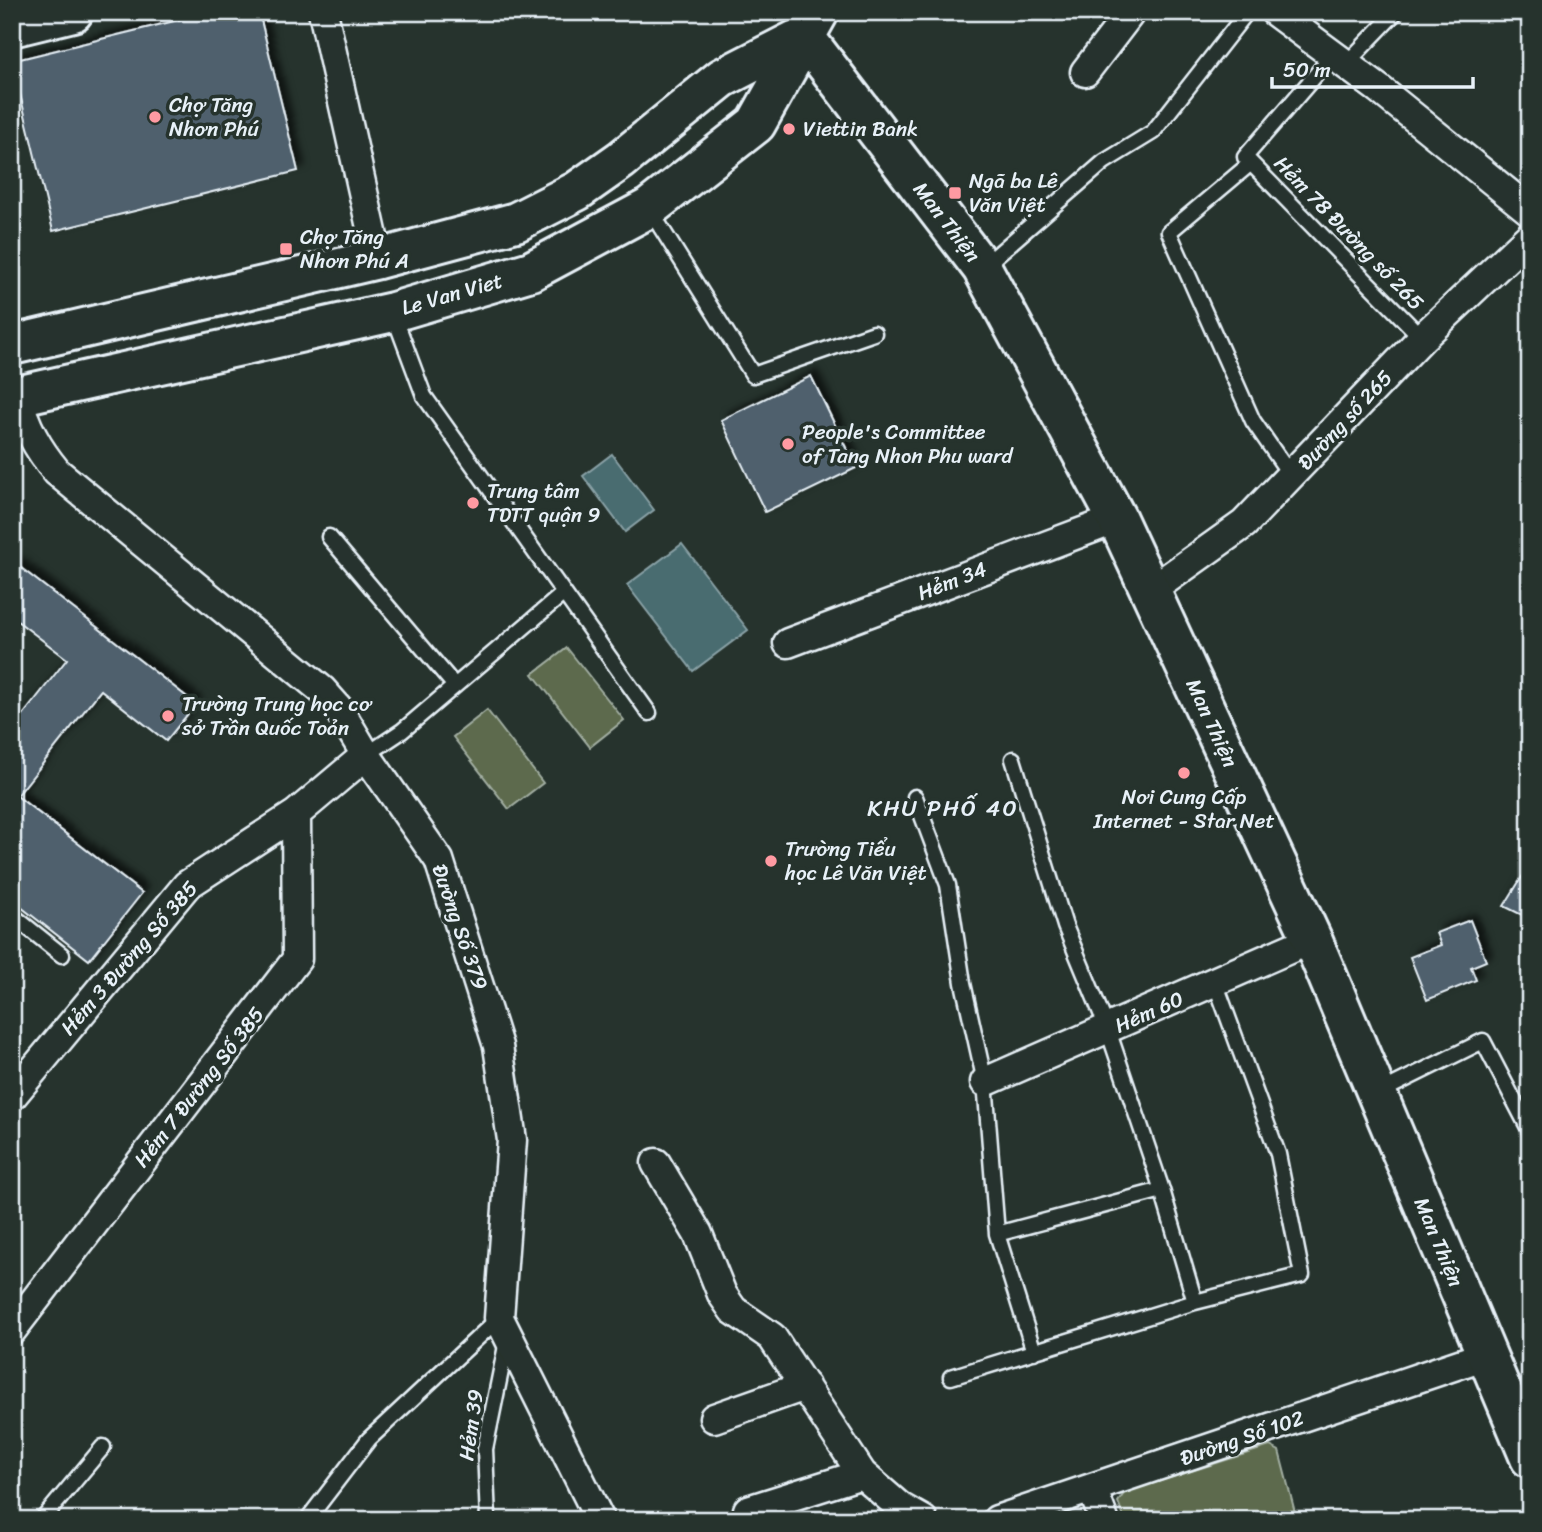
<svg xmlns="http://www.w3.org/2000/svg" width="1542" height="1532" font-family="Sriracha,sans-serif">
  <style>
    .green { fill: #5d6b4d; stroke: #a2aea2; stroke-width: 2 }
    .water { fill: #496c70; stroke: #89a1a6; stroke-width: 2 }
    .building { fill: #4f616d; stroke: #e8f1f8; stroke-width: 2; filter: url(#shadow) }
    .lines { fill: none; stroke-linecap: round; stroke-linejoin: round }
    .lane-casing { stroke: #e8f1f8; stroke-width: 19 }
    .street-casing { stroke: #e8f1f8; stroke-width: 33 }
    .secondary-casing { stroke: #e8f1f8; stroke-width: 44 }
    .lane { stroke: #26332d; stroke-width: 14 }
    .street { stroke: #26332d; stroke-width: 28 }
    .secondary { stroke: #26332d; stroke-width: 38 }
    .poi-dot { fill: #ff9aa2; stroke: #26332d; stroke-width: 2.5 }
    .labels { text-anchor: middle; stroke-width: 7; stroke-linejoin: round; paint-order: stroke }
    .poi-label { font-size: 21px; fill: #e8f1f8; stroke: #26332d; text-anchor: start }
    .street-label { font-size: 21px; fill: #e8f1f8; stroke: #26332d }
    .neighbourhood-label { font-size: 23px; letter-spacing: 2px; fill: #e8f1f8; stroke: #26332d }
  </style>
  <defs>
    <filter id="shadow"><feDropShadow dx="6" dy="-6" stdDeviation="3.5" flood-color="#0009"/></filter>
  </defs>
  <rect width="100%" height="100%" fill="#26332d"/>
  <filter id="ink" filterUnits="userSpaceOnUse"><feTurbulence type="fractalNoise" baseFrequency=".0143" numOctaves="2"/><feDisplacementMap in="SourceGraphic" scale="14" xChannelSelector="R" yChannelSelector="G"/><feConvolveMatrix kernelMatrix="1 2 1 2 8 2 1 2 1" color-interpolation-filters="sRGB"/></filter>
  <g filter="url(#ink)">
    <!-- green -->
    <path class="green" d="M567,648l57,72 -34,27 -57,-73z
      M487,710l56,73 -34,26 -56,-72z
      M1270,1446l9,5 18,69h-172l-7,-18 7,-10z"/>
    <!-- water -->
    <path class="water" d="M612,454l42,56 -29,22 -42,-56z
      M682,544l66,86 -55,41 -66,-86z"/>
    <!-- building -->
    <path class="building" d="M211,12h48l39,159 -245,60 -41,-170z
      M811,376l45,92 -91,44 -44,-92z
      M12,561l184,143 -30,37 -65,-51 -84,106 125,97 -53,67 -77,-60v-171l55,-70 -55,-42z
      M1530,864v55l-26,-13z
      M1470,920l16,41 -15,6 5,13 -49,20 -17,-43 31,-12 -5,-12z"/>
    <g class="lines">
      <!-- lane casing -->
      <g class="lane-casing">
        <path id="lane" d="M1333,55l-88,102 177,181
          M1346,64l50,-52
          M1251,163l-82,69 84,189 38,55
          M650,210l103,165 121,-42
          M983,267l121,-105 49,-30 94,-120
          M393,313l31,83 225,317
          M329,537l126,149
          M366,755l36,-24 162,-138
          M1013,759l52,167 43,104 54,160 33,112
          M915,797l33,88 15,98 22,99 12,152 37,118
          M12,915l50,40
          M1378,1093l105,-52 47,90
          M997,1234l165,-44
          M951,1377l244,-75 107,-27 -24,-121 -63,-172
          M42,1520l61,-73
          M307,1520l62,-81 130,-121
          M488,1520l-3,-71 22,-108"/>
      </g>
      <!-- street casing -->
      <g class="street-casing">
        <path id="street" d="M323,12l55,247
          M1275,12l104,77 151,122
          M1085,72l46,-60
          M17,395c8,31 20,53 40,77l265,218 16,18 28,47 73,105 59,186 14,94 -13,178 101,202
          M1150,591l94,-67 178,-186 108,-102
          M788,643l329,-124
          M985,1082l327,-143
          M12,1096l175,-211 109,-71 70,-59
          M656,1163l42,71 24,60 11,16 39,27 90,137 38,33 23,13
          M12,1330l285,-371 -1,-145
          M714,1418l91,-32
          M1092,1488l12,32
          M748,1510l114,-36
          M997,1520l489,-165"/>
      </g>
      <!-- secondary casing -->
      <g class="secondary-casing">
        <path id="secondary" d="M12,27l61,-15
          M804,36l178,232 135,251 195,420 218,519
          M12,345l366,-86 138,-37 61,-31 44,-31 101,-82 82,-42
          M12,397l381,-85 138,-41 118,-63 107,-84 63,-112"/>
      </g>
      <!-- lane -->
      <use href="#lane" class="lane"/>
      <!-- street -->
      <use href="#street" class="street"/>
      <!-- secondary -->
      <use href="#secondary" class="secondary"/>
    </g>
  </g>
  <!-- markers -->
  <g class="poi-dot">
    <circle cx="155" cy="117" r="7"/>
    <circle cx="789" cy="129" r="7"/>
    <rect x="948" y="186" width="14" height="14" rx="3.5"/>
    <rect x="279" y="242" width="14" height="14" rx="3.5"/>
    <circle cx="788" cy="444" r="7"/>
    <circle cx="473" cy="503" r="7"/>
    <circle cx="168" cy="716" r="7"/>
    <circle cx="1184" cy="773" r="7"/>
    <circle cx="771" cy="861" r="7"/>
  </g>
  <g class="labels">
    <!-- poi labels -->
    <g class="poi-label">
      <text x="169" y="112">Chợ Tăng<tspan x="169" dy="24">Nhơn Phú</tspan></text>
      <text x="803" y="136">Viettin Bank</text>
      <text x="969" y="188">Ngã ba Lê<tspan x="969" dy="24">Văn Việt</tspan></text>
      <text x="300" y="244">Chợ Tăng<tspan x="300" dy="24">Nhơn Phú A</tspan></text>
      <text x="802" y="439">People's Committee<tspan x="802" dy="24">of Tang Nhon Phu ward</tspan></text>
      <text x="487" y="498">Trung tâm<tspan x="487" dy="24">TDTT quận 9</tspan></text>
      <text x="182" y="711">Trường Trung học cơ<tspan x="182" dy="24">sở Trần Quốc Toản</tspan></text>
      <text x="1184" y="804" text-anchor="middle">Nơi Cung Cấp<tspan x="1184" dy="24">Internet - Star Net</tspan></text>
      <text x="785" y="856">Trường Tiểu<tspan x="785" dy="24">học Lê Văn Việt</tspan></text>
    </g>
    <!-- street labels -->
    <g class="street-label">
      <text transform="translate(947 222) rotate(52)" y="7">Man Thiện</text>
      <text transform="translate(1349 233) rotate(46)" y="7">Hẻm 78 Đường số 265</text>
      <text transform="translate(452 294) rotate(-16)" y="7">Le Van Viet</text>
      <text transform="translate(1345 420) rotate(-47)" y="7">Đường số 265</text>
      <text transform="translate(952 581) rotate(-21)" y="7">Hẻm 34</text>
      <text transform="translate(1212 723) rotate(65)" y="7">Man Thiện</text>
      <text transform="translate(460 927) rotate(71)" y="7">Đường Số 379</text>
      <text transform="translate(129 958) rotate(-49)" y="7">Hẻm 3 Đường Số 385</text>
      <text transform="translate(1149 1012) rotate(-24)" y="7">Hẻm 60</text>
      <text transform="translate(199 1087) rotate(-52)" y="7">Hẻm 7 Đường Số 385</text>
      <text transform="translate(1439 1242) rotate(67)" y="7">Man Thiện</text>
      <text transform="translate(471 1425) rotate(-82)" y="7">Hẻm 39</text>
      <text transform="translate(1242 1438) rotate(-19)" y="7">Đường Số 102</text>
    </g>
    <!-- neighbourhood labels -->
    <g class="neighbourhood-label">
      <text x="943" y="816">KHU PHỐ 40</text>
    </g>
  </g>
  <!-- margin -->
  <rect width="1542" height="1532" fill="none" stroke="#26332d" stroke-width="42"/>
  <rect x="21" y="21" width="1500" height="1490" fill="none" stroke="#e8f1f8" stroke-width="2.5" filter="url(#ink)"/>
  <!-- scale -->
  <path d="M1272 77v10h201v-10" fill="none" stroke="#e8f1f8" stroke-width="3.5"/>
  <text x="1283" y="77" font-size="21" fill="#e8f1f8" stroke="#26332d" stroke-width="5" paint-order="stroke">50 m</text>
</svg>
